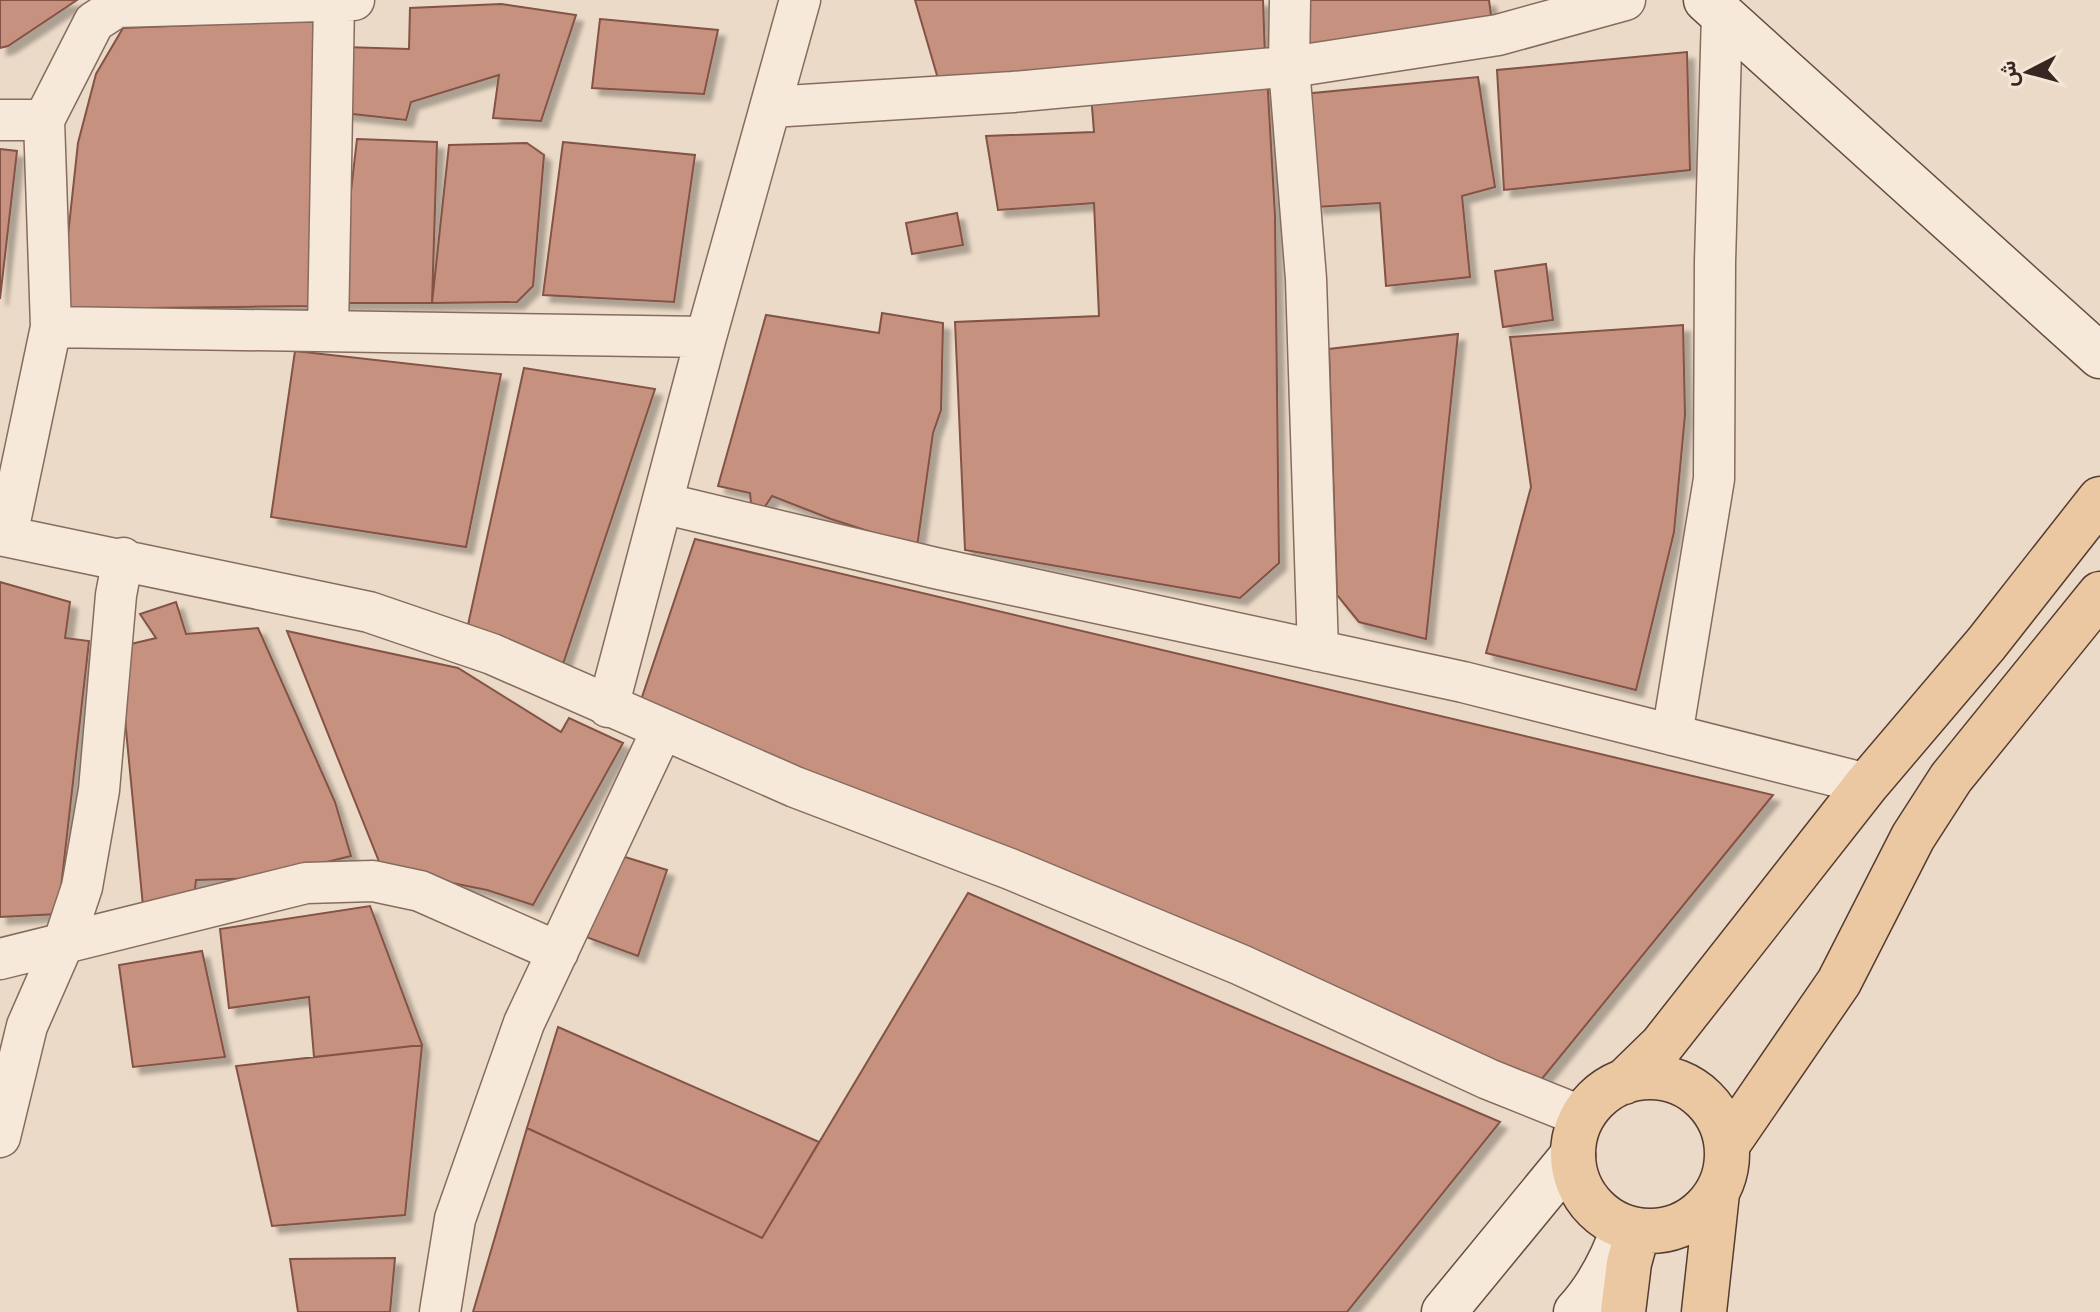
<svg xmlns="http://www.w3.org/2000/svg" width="2100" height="1312" font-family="Spectral,Vazirmatn,serif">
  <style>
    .building { fill: #c79180; stroke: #835345; stroke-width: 2; filter: url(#shadow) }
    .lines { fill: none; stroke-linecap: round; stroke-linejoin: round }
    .street-casing { stroke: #866c5e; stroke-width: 43 }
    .secondary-casing { stroke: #684e41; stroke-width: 47 }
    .primary-casing { stroke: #543c31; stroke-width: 47 }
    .street { stroke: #f6e9da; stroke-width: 40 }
    .secondary { stroke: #f6e9da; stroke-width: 44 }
    .primary { stroke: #ebc8a2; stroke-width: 44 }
  </style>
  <defs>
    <filter id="shadow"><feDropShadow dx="7" dy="7" stdDeviation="2" flood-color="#0004"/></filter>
  </defs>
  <rect width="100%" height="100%" fill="#ebdac7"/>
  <!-- building -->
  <path class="building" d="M0,0h77l-69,46 -8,2z
    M915,0h348l2,57 -324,32z
    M1306,0h183l3,23 -184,26z
    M501,4l75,11 -35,106 -48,-3 6,-43 -88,27 -5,18 -71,-8 9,-65 65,2 1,-41z
    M600,19l118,11 -14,64 -112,-6z
    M315,20l-3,286 -252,3 18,-166 18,-69 27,-46z
    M1687,52l3,118 -186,20 -7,-120z
    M1267,75l8,141 4,347 -39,35 -275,-48 -10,-228 144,-6 -5,-113 -96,7 -12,-74 108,-4 -3,-38z
    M1478,77l17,110 -33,9 8,81 -84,9 -6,-83 -64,4 -13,-113z
    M357,139l80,3 -5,161h-94z
    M563,142l132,13 -21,147 -131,-7z
    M527,143l17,12 -11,131 -16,16 -85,1 17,-158z
    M0,149l17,2 -17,148z
    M957,213l6,32 -51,9 -6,-31z
    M1546,264l7,56 -50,7 -8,-56z
    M882,313l61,10 -2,87 -8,23 -16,114 -86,-28 -59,-23 -8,12 -13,-5 -1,-10 -32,-7 48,-171 113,18z
    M1683,325l2,90 -11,117 -38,158 -150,-37 45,-166 -21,-150z
    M1458,334l-32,305 -67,-17 -22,-27 -8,-246z
    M295,351l206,23 -35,173 -195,-30z
    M524,368l131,21 -92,275 -97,-30z
    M695,539l1078,256 -232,285 -902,-374z
    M0,582l70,20 -5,36 24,3 -31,273 -58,3z
    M176,602l10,32 72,-6 77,174 16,54 -89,22 -66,2 -2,18 -51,8 -25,-259 38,-9 -16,-24z
    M287,631l171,37 103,64 8,-14 54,25 -90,162 -46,-15 -105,-21z
    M612,853l55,17 -29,86 -52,-19z
    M968,893l532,229 -153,190h-874l54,-184 235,110z
    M370,906l52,139 -108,12 -5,-60 -80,11 -9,-79z
    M202,951l23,106 -92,10 -14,-102z
    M558,1027l261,115 -57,96 -235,-110z
    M422,1045l-17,170 -133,11 -36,-160z
    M395,1258l-5,54h-92l-8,-53z"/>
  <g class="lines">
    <!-- street casing -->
    <g class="street-casing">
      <path id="street" d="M1290,0l-1,67 17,212 12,372
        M771,107l242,-15 291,-27 194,-30 127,-35
        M0,120h44
        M51,327l655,10
        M328,331l6,-329
        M662,503l273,65 528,114 404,102
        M0,535l369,77 123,42 303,133 215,82 231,96 247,114 95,38
        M7,536l44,-209 -7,-207 50,-98 23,-15 237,-7
        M608,707l98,-370 94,-337
        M1672,735l42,-256 1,-217 7,-248
        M0,959l306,-76 67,-2 47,10 138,61
        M0,1137l27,-111 36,-82 19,-57 17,-97 17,-195 7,-37
        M440,1312l15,-93 69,-196 138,-293"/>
    </g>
    <!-- secondary casing -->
    <g class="secondary-casing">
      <path id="secondary" d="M1706,0l394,356
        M1444,1312l129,-157
        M1576,1312c23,-25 37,-53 48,-85"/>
    </g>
    <!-- primary casing -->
    <g class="primary-casing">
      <path id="primary" d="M1573 1154a77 77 0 1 1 154 0a77 77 0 1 1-154 0Z
        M1624,1082l38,-37 205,-261 119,-140 114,-145
        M1727,1145l112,-163 74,-145 38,-59 149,-184
        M1623,1312l6,-49 9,-33
        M1704,1312l13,-119"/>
    </g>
    <!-- street -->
    <use href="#street" class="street"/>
    <!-- secondary -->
    <use href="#secondary" class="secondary"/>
    <!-- primary -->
    <use href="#primary" class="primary"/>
  </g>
  <!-- north arrow -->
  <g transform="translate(2028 72) rotate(264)" stroke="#f3e6d6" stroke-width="6" paint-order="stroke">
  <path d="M0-6L14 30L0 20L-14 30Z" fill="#372720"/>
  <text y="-12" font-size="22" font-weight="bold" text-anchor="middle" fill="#372720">ش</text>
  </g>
</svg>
